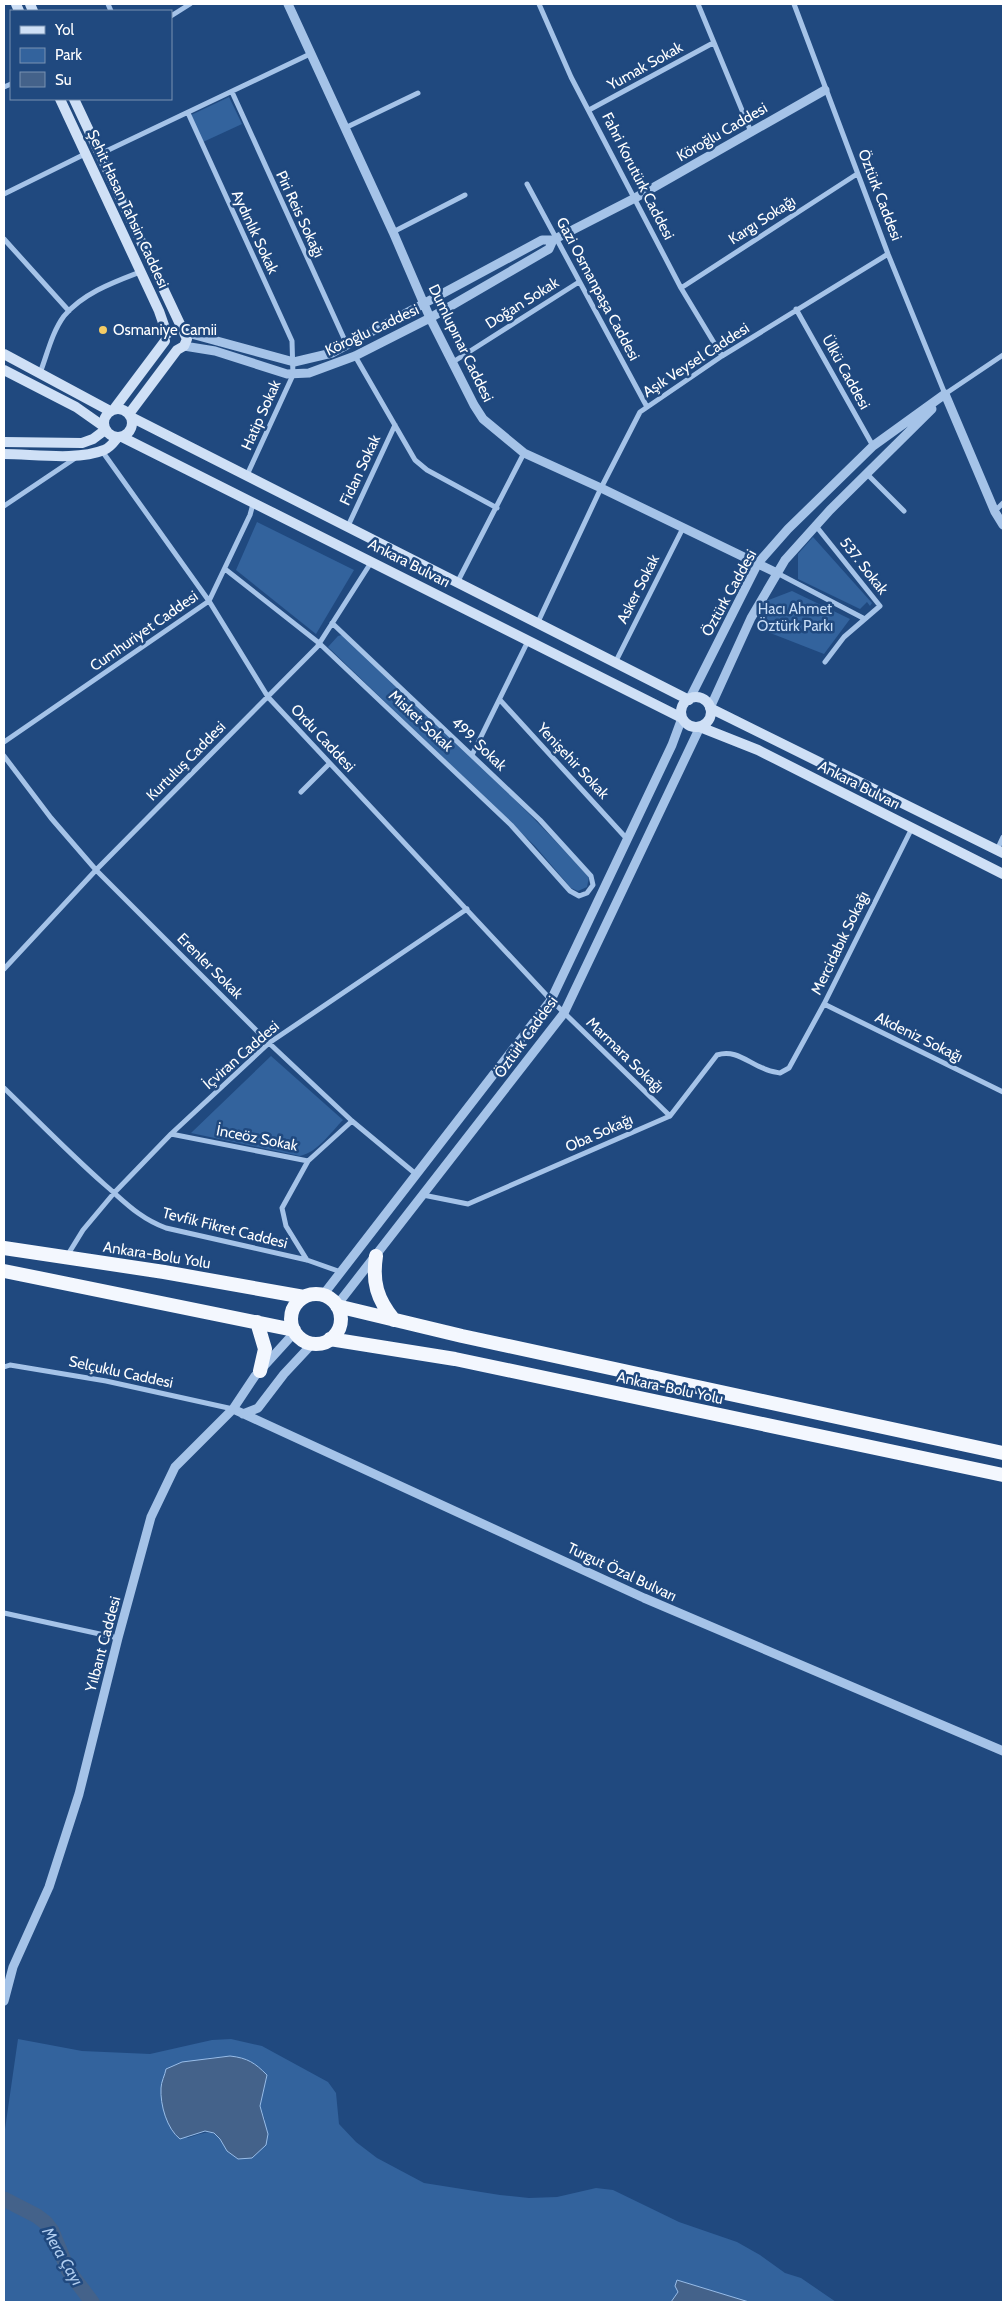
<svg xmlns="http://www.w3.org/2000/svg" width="1007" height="2306" font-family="Cabin,sans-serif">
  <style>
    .green { fill: #33639d; fill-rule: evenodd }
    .water { fill: #44628a; stroke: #98bde9 }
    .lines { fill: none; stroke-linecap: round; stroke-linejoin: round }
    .river { stroke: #44628a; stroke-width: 15 }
    .minor { stroke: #a5c3e8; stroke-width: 5 }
    .tertiary { stroke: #a5c3e8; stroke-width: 9 }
    .secondary { stroke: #cfe0f6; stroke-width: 10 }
    .trunk { stroke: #f3f7fe; stroke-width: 14 }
    .poi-dot { fill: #f5cc65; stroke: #20497f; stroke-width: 2 }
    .labels { text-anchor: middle; stroke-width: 5; stroke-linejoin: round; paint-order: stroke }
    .street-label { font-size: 15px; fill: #fff; stroke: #20497f }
    .poi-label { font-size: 15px; fill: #fff; stroke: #20497f; text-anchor: start }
    .park-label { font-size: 15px; fill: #c8ddf6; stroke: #20497f }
    .water-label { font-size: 16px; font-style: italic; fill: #b0cdef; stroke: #20497f }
  </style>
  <rect width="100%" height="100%" fill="#20497f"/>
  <!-- green -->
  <path class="green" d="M229,97l13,27 -39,18 -12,-27z
    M257,522l97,48 -38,64 -80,-64z
    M813,537l59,66 -2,3 -3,-4 -7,7 -62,-30v-25z
    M792,591l58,28 -26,35 -69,-27 11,-26z
    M342,635c84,79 170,157 247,242l-2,10 -9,4 -7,-3 -36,-42 -207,-199 10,-11z
    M271,1056l72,64c-12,12 -25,32 -43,36l-109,-23z
    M18,2039l64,12 68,3 62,-14 19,-1 31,7 66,36 8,11 3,31 17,18 21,16 47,25 76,12 29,3 28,-1 39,-9 17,2 66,32 58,20 23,13 25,18 16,5 35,24h-87l-72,-22 1,12 -7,10h-667v-166zM230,2056c18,2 25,7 37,20l-7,30 5,14 -38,31c-12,-23 -16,-21 -39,-13l-22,-21 -5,-29 47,-30z"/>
  <!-- water -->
  <path class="water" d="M230,2056c18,2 25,7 37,19l-7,31 8,28 -2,11 -14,13 -14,1 -11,-8 -7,-12 -6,-6 -9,-2 -25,8c-13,-10 -20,-34 -19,-51 0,-6 4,-13 5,-19l16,-7z
    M677,2280l72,22h-78l7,-10 -3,-6z"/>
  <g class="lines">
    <!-- river -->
    <path class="river" d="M4,2199l33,17 9,7 6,8 16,39 24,32"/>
    <!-- minor -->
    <path class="minor" d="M108,4l3,7
      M539,4l32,73 110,211 41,68
      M698,4l53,128
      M794,4l94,250 57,140 58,-39
      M171,16l19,-12
      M4,87l7,-3
      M232,92l115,253
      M589,110l124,-67
      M188,113l104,228 1,34 -46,100
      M345,128l73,-35
      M100,154l210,-100
      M527,184l120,223
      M4,194l81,-40
      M393,232l72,-37
      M4,239l65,72
      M681,288l176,-114
      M796,309l77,137
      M355,356l60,104 12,10 70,38
      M453,362l126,-80
      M40,373c7,-18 12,-41 24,-57 19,-23 50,-34 76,-44
      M102,451l107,150 59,96 283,303 119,116
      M866,473l38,38
      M4,506l70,-47
      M995,511l8,-8
      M348,526l47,-101
      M816,526l64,80 -36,31 -19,25
      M225,569l94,74 192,182 59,66 9,5 8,-3 6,-8 -2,-9 -51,-56 -208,-197
      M777,573l86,45
      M458,581l66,-128
      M538,622l63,-134 39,-76 82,-56 166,-102
      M616,661l67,-133
      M500,700l127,139
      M4,742l205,-141 41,-86 3,-11
      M472,755l56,-114
      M4,756l47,62 45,52 173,173 83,78 65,54
      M301,792l28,-28
      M997,850l6,-13
      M4,969l92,-99 221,-223 55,-86
      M824,1004l179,88
      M4,1088c33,32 65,65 100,96 21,18 35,34 62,44l141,32 34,12
      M171,1134l137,27
      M423,1195l45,9 202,-88 47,-61c19,-6 31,8 48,14 4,2 10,3 15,4l9,-5 35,-64 88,-176
      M67,1256l16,-26 31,-37 57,-59 98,-91 198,-134
      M307,1260l-21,-34 -4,-18 26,-47 44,-40
      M4,1367l6,-2 96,16 127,28
      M4,1613l114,25"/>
    <!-- tertiary -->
    <path class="tertiary" d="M288,4l105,228 37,86 44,87 9,14 41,34 77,35 176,85
      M184,332l110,30 38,-9 210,-113h11l82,-42 190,-108
      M184,346l31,5 72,23 22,-1 46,-17 75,-38 119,-69 4,-9
      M945,394l50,118 8,13
      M689,700l69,-137 30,-34 85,-83 72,-52
      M710,708l41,-90 34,-58 45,-50 102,-101
      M323,1295l228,-295 121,-255 10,-27
      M337,1305l227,-292 136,-286
      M233,1409l411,189 359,153
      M243,1414l15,-6 26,-34 29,-31
      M4,2001l9,-34 36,-80 30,-93 39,-156 33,-121 24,-50 58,-58 22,-33 40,-44"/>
    <!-- secondary -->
    <path class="secondary" d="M16,4l3,7
      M30,4l3,7
      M60,99l99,212 8,23
      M74,99l113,240 -3,7 -7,4 -48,64
      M4,354l106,57
      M4,370l72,37 27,19
      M104 423a14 14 0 1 1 28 0a14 14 0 1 1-28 0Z
      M114,409l51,-68
      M131,417l558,283
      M122,437l560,281
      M4,442l78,1 11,-4 12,-9
      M4,454c29,0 73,7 100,-4 6,-2 10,-8 14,-13
      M681 712a15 15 0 1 1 30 0a15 15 0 1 1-30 0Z
      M710,708l293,145
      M700,727l58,23 245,124"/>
    <!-- trunk -->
    <path class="trunk" d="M4,1248l160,24 140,25
      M376,1256c-4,26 1,43 18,64
      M4,1271l290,59
      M291 1319a25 25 0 1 1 50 0a25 25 0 1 1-50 0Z
      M337,1306l125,30 541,117
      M257,1322l8,27 -5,22
      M330,1339l125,20 548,116"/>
  </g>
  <!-- markers -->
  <circle class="poi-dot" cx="103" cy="330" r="5"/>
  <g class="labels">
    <!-- street labels -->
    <g class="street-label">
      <text transform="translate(645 66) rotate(-29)" y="5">Yumak Sokak</text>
      <text transform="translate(722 132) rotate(-30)" y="5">Köroğlu Caddesi</text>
      <text transform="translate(638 176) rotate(63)" y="5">Fahri Korutürk Caddesi</text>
      <text transform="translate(880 195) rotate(69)" y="5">Öztürk Caddesi</text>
      <text transform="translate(128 209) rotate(65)" y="5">Şehit Hasan Tahsin Caddesi</text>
      <text transform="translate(300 214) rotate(65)" y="5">Piri Reis Sokağı</text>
      <text transform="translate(762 220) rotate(-33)" y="5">Kargı Sokağı</text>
      <text transform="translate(255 232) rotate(65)" y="5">Aydınlık Sokak</text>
      <text transform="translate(598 289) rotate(62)" y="5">Gazi Osmanpaşa Caddesi</text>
      <text transform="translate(522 303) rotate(-32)" y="5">Doğan Sokak</text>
      <text transform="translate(372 330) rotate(-25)" y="5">Köroğlu Caddesi</text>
      <text transform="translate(461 343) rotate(64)" y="5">Dumlupınar Caddesi</text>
      <text transform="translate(696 360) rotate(-33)" y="5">Aşık Veysel Caddesi</text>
      <text transform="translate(846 372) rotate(61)" y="5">Ülkü Caddesi</text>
      <text transform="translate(261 415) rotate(-66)" y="5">Hatip Sokak</text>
      <text transform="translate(360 470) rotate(-65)" y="5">Fidan Sokak</text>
      <text transform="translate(409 563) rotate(27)" y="5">Ankara Bulvarı</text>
      <text transform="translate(864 566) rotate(52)" y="5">537. Sokak</text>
      <text transform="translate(638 589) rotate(-63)" y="5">Asker Sokak</text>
      <text transform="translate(729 593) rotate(-61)" y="5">Öztürk Caddesi</text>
      <text transform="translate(144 631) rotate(-35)" y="5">Cumhuriyet Caddesi</text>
      <text transform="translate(421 721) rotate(43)" y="5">Misket Sokak</text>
      <text transform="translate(323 738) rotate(47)" y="5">Ordu Caddesi</text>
      <text transform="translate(479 744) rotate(44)" y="5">499. Sokak</text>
      <text transform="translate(186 761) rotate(-45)" y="5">Kurtuluş Caddesi</text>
      <text transform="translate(573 761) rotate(47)" y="5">Yenişehir Sokak</text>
      <text transform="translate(859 785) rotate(27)" y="5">Ankara Bulvarı</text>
      <text transform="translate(840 943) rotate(-64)" y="5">Mercidabık Sokağı</text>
      <text transform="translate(210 966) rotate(45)" y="5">Erenler Sokak</text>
      <text transform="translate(526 1037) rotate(-54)" y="5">Öztürk Caddesi</text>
      <text transform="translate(919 1037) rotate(26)" y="5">Akdeniz Sokağı</text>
      <text transform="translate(241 1055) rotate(-41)" y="5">İçviran Caddesi</text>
      <text transform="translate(625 1055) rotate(44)" y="5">Marmara Sokağı</text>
      <text transform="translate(599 1133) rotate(-24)" y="5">Oba Sokağı</text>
      <text transform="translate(257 1138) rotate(11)" y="5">İnceöz Sokak</text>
      <text transform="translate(225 1228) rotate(14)" y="5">Tevfik Fikret Caddesi</text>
      <text transform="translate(157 1255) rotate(9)" y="5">Ankara-Bolu Yolu</text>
      <text transform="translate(121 1372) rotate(12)" y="5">Selçuklu Caddesi</text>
      <text transform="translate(670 1388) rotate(12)" y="5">Ankara-Bolu Yolu</text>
      <text transform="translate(622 1572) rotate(25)" y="5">Turgut Özal Bulvarı</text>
      <text transform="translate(103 1644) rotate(-75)" y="5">Yılbant Caddesi</text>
    </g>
    <!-- poi labels -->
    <g class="poi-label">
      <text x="113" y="335">Osmaniye Camii</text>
    </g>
    <!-- park labels -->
    <g class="park-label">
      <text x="795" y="614">Hacı Ahmet<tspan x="795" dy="17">Öztürk Parkı</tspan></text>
    </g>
    <!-- water labels -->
    <g class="water-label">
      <text transform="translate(63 2256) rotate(60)" y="6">Mera Çayı</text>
    </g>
  </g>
  <!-- border -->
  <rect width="1007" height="2306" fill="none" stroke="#ffffff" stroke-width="10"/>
  <!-- legend -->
  <rect x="10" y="10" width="162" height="90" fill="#20497f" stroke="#7992b2"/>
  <rect x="20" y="26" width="25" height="8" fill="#cfe0f6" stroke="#7992b2"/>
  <text x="55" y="35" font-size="15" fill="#ffffff">Yol</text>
  <rect x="20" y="48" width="25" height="15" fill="#33639d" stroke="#7992b2"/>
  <text x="55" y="60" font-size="15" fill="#ffffff">Park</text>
  <rect x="20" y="72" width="25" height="15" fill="#44628a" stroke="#7992b2"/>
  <text x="55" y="85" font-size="15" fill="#ffffff">Su</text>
</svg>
